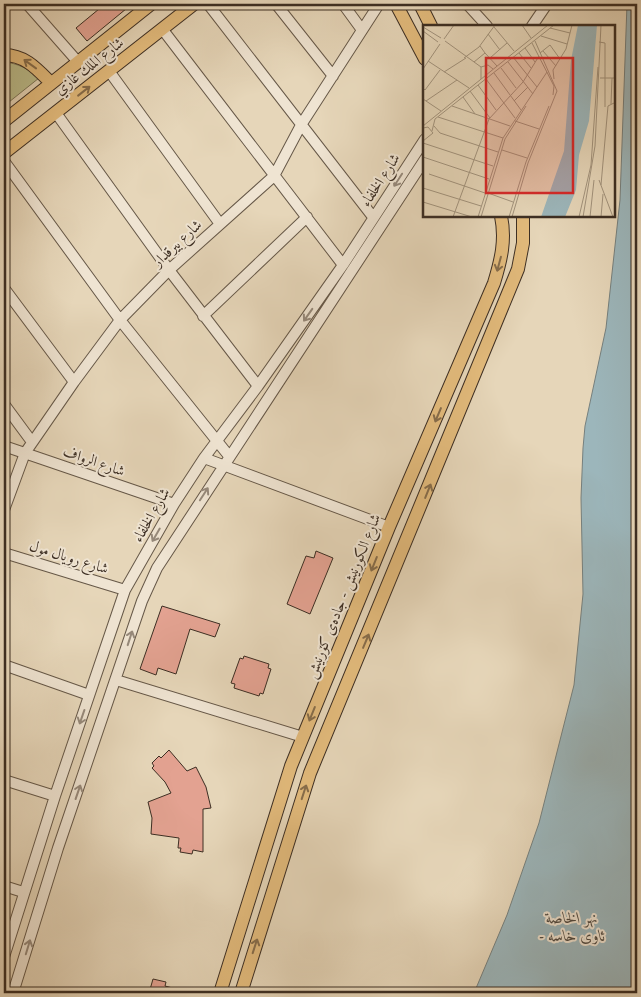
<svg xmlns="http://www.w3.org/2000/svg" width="641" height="997" font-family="'IM FELL Great Primer',Amiri,serif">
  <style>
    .green { fill: #bbbc8b; stroke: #7c7557 }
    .water { fill: #9cb6bb; stroke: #76807e }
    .building { fill: #e3a291; stroke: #3c2e23 }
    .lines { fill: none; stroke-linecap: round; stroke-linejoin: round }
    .minor-casing { stroke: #665848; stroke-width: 12 }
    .major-casing { stroke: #3c2e23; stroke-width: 14 }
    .minor { stroke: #efe4d2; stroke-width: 10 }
    .major { stroke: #e3bb7c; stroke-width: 12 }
    .oneway { stroke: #876d4b }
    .oneway2 { stroke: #96897a }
    .labels { text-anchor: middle; stroke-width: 4; stroke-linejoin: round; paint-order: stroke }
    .street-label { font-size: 15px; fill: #3c2e23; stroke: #efe4d2 }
    .water-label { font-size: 16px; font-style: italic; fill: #4f4941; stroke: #efe4d2 }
    .inset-road { fill: none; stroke: #a2937d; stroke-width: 1 }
    .view { fill: #d62828; fill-opacity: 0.15; stroke: #d62828; stroke-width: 2.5 }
    .inset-edge { fill: none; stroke: #3c2e23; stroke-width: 2.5 }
  </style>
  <rect width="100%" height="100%" fill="#e6d6b9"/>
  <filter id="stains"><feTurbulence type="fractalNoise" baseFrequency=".004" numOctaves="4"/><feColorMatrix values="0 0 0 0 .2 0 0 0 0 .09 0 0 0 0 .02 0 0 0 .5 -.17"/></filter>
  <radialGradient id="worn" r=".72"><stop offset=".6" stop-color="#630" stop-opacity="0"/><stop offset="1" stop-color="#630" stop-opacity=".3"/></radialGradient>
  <!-- green -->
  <path class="green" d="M4,62c13,1 25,7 35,16l-35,28z"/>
  <!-- water -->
  <path class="water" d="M627,4h10v989h-163l33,-78 32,-92 35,-138 9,-91 -2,-96 2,-50 2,-22 21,-98 14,-128z"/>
  <!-- building -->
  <path class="building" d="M105,4h27l-45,37 -11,-13z
    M316,551l17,7 -23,56 -23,-10 19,-48 8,2z
    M162,606l58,18 -5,13 -25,-8 -14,45 -18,-6 -2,7 -16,-6z
    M244,656l25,8 -1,4 3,1 -8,25 -3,-1 -1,3 -25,-8 1,-4 -4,-1 9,-25 3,1z
    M169,750l18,21 9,-4 10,20 5,21 -8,1v43l-10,-2 -1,4 -12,-2 1,-4h-3l1,-10 -28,-4 1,-16 -4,-16 23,-9 -6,-11 -13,-14 2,-2 -2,-3 7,-7 2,2z
    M153,979l13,3 -1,4 19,5 -1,2h-34z"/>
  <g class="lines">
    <!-- minor casing -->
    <g class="minor-casing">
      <path id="minor" d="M27,4l51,58
        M208,4l165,213
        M276,4l57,72
        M343,4l19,26
        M467,4l20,22
        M532,26l15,-22
        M163,30l180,235
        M109,71l111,153
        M56,113l113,157 89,116
        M4,161l116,159 109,136
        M4,288l70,94
        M203,316l104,-99
        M4,404l28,38
        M4,446l170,58
        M204,458l185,69
        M4,510l21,-57 49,-71 46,-62 49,-50 105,-94 27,-51 78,-121
        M4,553l121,37
        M4,665l85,30
        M116,680l187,57
        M4,780l51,16
        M4,886l19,6
        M4,957l51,-161 70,-206 49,-86 30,-46 54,-72 85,-121 82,-126
        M13,993l45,-145 84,-247 15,-33 268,-409"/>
    </g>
    <!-- major casing -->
    <g class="major-casing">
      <path id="major" d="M396,4l29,55
        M420,4l11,22
        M4,55c21,0 33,14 47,28
        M4,121l147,-117
        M4,153l190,-149
        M220,993l71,-227 98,-239 105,-244c7,-23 12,-43 7,-67
        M241,993l69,-220 208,-504 5,-26v-27"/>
    </g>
    <!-- minor -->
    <use href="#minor" class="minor"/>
    <!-- major -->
    <use href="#major" class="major"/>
  </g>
  <!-- one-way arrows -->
  <defs><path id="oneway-shaft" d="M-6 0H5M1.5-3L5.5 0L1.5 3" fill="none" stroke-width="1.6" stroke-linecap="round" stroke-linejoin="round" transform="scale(1.25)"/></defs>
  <g class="oneway">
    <use href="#oneway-shaft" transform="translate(30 64) rotate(-144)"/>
    <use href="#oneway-shaft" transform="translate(84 91) rotate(-38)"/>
    <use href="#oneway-shaft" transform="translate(499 264) rotate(105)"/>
    <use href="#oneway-shaft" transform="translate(438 415) rotate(113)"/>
    <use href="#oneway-shaft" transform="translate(428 491) rotate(-68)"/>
    <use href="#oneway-shaft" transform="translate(374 564) rotate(112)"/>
    <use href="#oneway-shaft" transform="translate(366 641) rotate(-67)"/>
    <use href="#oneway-shaft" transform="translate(312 714) rotate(112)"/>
    <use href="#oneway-shaft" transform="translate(304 792) rotate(-72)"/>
    <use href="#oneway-shaft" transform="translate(255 946) rotate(-72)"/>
  </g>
  <g class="oneway2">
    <use href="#oneway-shaft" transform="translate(398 180) rotate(123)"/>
    <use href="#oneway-shaft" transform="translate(308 315) rotate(125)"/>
    <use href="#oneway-shaft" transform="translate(204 494) rotate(-57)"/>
    <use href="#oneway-shaft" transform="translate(156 535) rotate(120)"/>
    <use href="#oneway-shaft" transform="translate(130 638) rotate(-72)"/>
    <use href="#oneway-shaft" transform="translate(82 717) rotate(109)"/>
    <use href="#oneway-shaft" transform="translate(78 792) rotate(-71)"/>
    <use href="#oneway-shaft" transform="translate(28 947) rotate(-73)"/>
  </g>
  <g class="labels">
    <!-- street labels -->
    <g class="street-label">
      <text transform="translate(89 66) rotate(-38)" y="5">شارع الملك غازي</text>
      <text transform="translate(380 180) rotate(-57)" y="5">شارع الخلفاء</text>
      <text transform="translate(177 243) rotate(-43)" y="5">شارع بيرقدار</text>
      <text transform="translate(94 461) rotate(19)" y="5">شارع الرواف</text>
      <text transform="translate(151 515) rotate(-60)" y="5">شارع الخلفاء</text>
      <text transform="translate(69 557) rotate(17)" y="5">شارع رويال مول</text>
      <text transform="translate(343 596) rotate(-68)" y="5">شارع الكورنيش - جادەی کۆرنیش</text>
    </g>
    <!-- water labels -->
    <g class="water-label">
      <text x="572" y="923">نهر الخاصة<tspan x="572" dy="18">- ئاوی خاسە</tspan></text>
    </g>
  </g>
  <!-- overview -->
  <g transform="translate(423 25)">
    <rect width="192" height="192" fill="#e6d6b9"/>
    <path d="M155,0h19l-8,96 -10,34 -3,35 -11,27h-24l23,-66 7,-91z" fill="#9cb6bb"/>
    <path class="inset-road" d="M99,0l9,13M0,2l18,11M71,2l20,24M127,3l20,5M0,6l15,11M65,9l12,16M118,11l26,8M21,14l10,-14M22,16l36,26M176,17l6,1v64M109,18l22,43 -1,9M102,23l10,14M120,26l13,15M62,28l12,13M96,28l12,15M117,28l10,-8 10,14M90,32l24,30M41,33l15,-11 16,-22M67,33l17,-15M5,36l41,27M51,37l11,-9 -5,-7M85,37l25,32M78,43l15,20M0,44l17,-25M21,47l22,-14M71,48l27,37M177,53h16M58,54v-12l7,-2 5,4M63,54l29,39M131,54l-1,-9 13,-21 6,-24M55,60l18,25M0,63l2,2 15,-20M47,66l20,27M40,72l12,17M0,74l18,12M3,76l31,-21M91,76l14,-14M188,79l1,-26M29,81l58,20M15,92l65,21M92,96l24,8M0,101l125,-101M11,101l6,7 58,19M0,103l5,-1 5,6 -10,8M9,106l3,-12 119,-94M0,118l70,23M79,125l25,8M0,132l66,22M6,149l56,19M176,155l14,37M178,160l7,-79 8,-4M0,163l58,18M65,168l25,9M0,177l49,15M30,192l36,-98 34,-37 16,-26M55,192l25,-79 44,-66M58,192l24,-78 21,-33M86,192l17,-55 23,-56M89,192l16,-54 29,-72 -22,-50M156,192l12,-52 7,-98M160,192l12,-71 6,-121M167,192l4,-37M178,192l2,-23"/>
    <path class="view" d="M63,33h87v135h-87z"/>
    <rect width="192" height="192" class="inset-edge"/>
  </g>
  <!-- margin -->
  <rect width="641" height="997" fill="none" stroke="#e6d6b9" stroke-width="20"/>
  <rect x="5" y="5" width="631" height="987" fill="none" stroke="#3c2e23" stroke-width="2.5"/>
  <rect x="10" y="10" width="621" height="977" fill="none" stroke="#3c2e23"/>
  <rect width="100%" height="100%" filter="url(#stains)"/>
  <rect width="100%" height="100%" fill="url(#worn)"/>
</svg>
